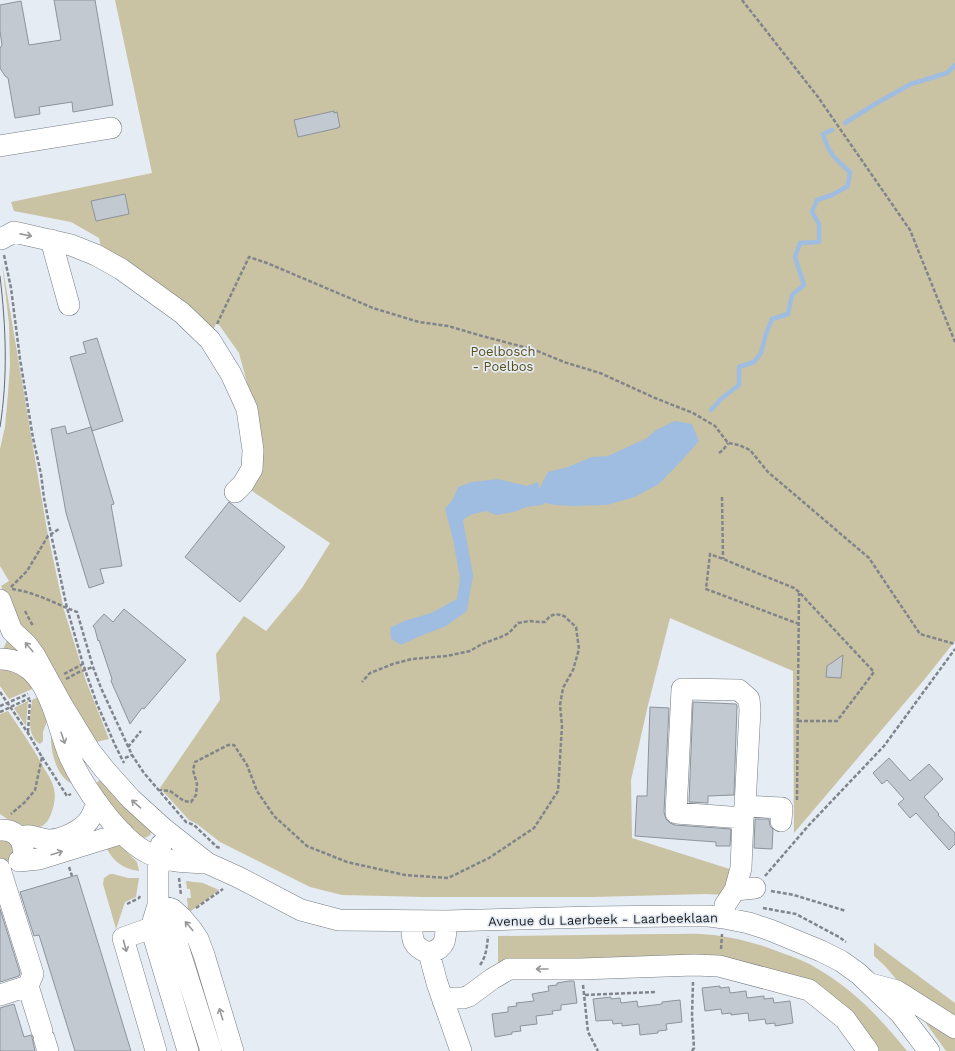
<svg xmlns="http://www.w3.org/2000/svg" width="955" height="1051" font-family="'Work Sans',sans-serif">
  <style>
    .green { fill: #c9c2a3 }
    .water { fill: #9fbde0 }
    .lines { fill: none; stroke-linecap: round; stroke-linejoin: round }
    .stream { stroke: #9fbde0; stroke-width: 4.5 }
    .building { fill: #c3c9d1; stroke: #8d939a }
    .minor-casing { stroke: #767c83; stroke-width: 22 }
    .path { stroke: #81858b; stroke-width: 2.5; stroke-dasharray: 4 2; stroke-linecap: butt }
    .minor { stroke: #fff; stroke-width: 21 }
    .tram { stroke: #65696e; stroke-width: 1 }
    .oneway { stroke: #98989a }
    .labels { text-anchor: middle; stroke-width: 3.5; stroke-linejoin: round; paint-order: stroke }
    .park-label { font-size: 13px; fill: #5a4e1a; stroke: #e5ecf4 }
    .street-label { font-size: 13px; fill: #191b1e; stroke: #e5ecf4 }
  </style>
  <rect width="100%" height="100%" fill="#e5ecf4"/>
  <!-- green -->
  <path class="green" d="M115,0h840v641l-31,39 -130,153 -1,-162 -123,-53 -22,87 -17,75 1,58 104,33 -10,24 -20,-1 -114,3h-166l-84,-2 -32,-8 -90,-45 -23,-18 -8,-4 -29,-32 60,-88 -4,-46 28,-38 22,15 36,-43 28,-45 -75,-50 -17,-14 9,-13 7,-57 -15,-56 -22,-31 -5,10 -110,-80 -3,-14 -28,-16 -57,-11 -3,-9 141,-29z
    M2,263l45,267 17,80 22,71 23,58 -13,3 -17,-29 -6,-7 -34,-63 -9,-10 -11,-7 -18,-40 8,-5 -9,-15v-117l5,-22 3,-34 2,-28 -1,-41z
    M8,638l19,15 -25,-1z
    M0,667l20,4 17,16 -28,12 -9,-13z
    M42,695l5,26 -4,11v9l-3,3c-15,-9 -9,-31 -8,-44z
    M28,701l-2,25 -12,-18z
    M8,711c13,19 26,38 37,59 4,6 8,13 9,19 2,8 0,17 -3,25 -2,5 -5,11 -11,13 -12,3 -31,-6 -40,-13v-100z
    M52,731l22,53c-17,-3 -26,-38 -22,-53z
    M104,776l48,54c-1,6 -5,8 -11,8l-49,-51z
    M0,836l16,10 -7,15 -3,1h-6z
    M115,840l22,22 2,9c-15,-2 -26,-9 -33,-24z
    M110,874h3l15,4h11l-3,19 -11,5 -9,27 -13,-45 1,-6z
    M186,881l17,2 16,7 -28,21 -3,-2 -1,-11h4l-1,-9h-3z
    M662,934c18,0 35,-1 52,1 23,3 46,9 68,18 12,4 25,9 36,16 36,21 63,50 89,82h-33l-25,-36 -128,-54 -223,3v-28z
    M874,943l81,60v48h-9l-23,-32 -16,-27 -22,-26 -11,-10z"/>
  <!-- water -->
  <path class="water" d="M675,421l17,3 7,17 -14,16 -26,27 -24,13 -28,8 -34,1 -18,-1 -10,-2 -3,2 -16,2 -12,5 -18,3 -10,-4 -16,4 -7,5 10,55 -6,36 -21,15 -28,11 -17,8 -10,-6 -1,-11 14,-7 27,-8 26,-14 3,-21 -7,-39 -8,-30 8,-10 5,-12 14,-5 26,-3 29,7 11,-4 1,7 9,-17 20,-5 24,-10 16,-1 39,-18 9,-8z"/>
  <g class="lines">
    <!-- stream -->
    <path class="stream" d="M845,123l30,-19 36,-20 36,-11 8,-8
      M711,410l10,-11 18,-14v-18l15,-5 7,-9 5,-19 6,-15 16,-5 4,-19 12,-10 -9,-28 5,-14 19,-1v-18l-7,-12 5,-12 15,-5 16,-9 2,-14c-14,-12 -22,-19 -27,-38l9,-4"/>
  </g>
  <!-- building -->
  <path class="building" d="M54,0h41l18,105 -40,7 -1,-10 -33,5 1,7 -25,4 -7,-40 -3,-2 -5,-8v-20l2,-3 -2,-14v-26l21,-4 8,44 32,-5z
    M334,111v2l3,-1 3,15h-2v1l-40,9 -4,-17z
    M125,194l4,20 -33,7 -5,-20z
    M97,338l26,83 -31,10 -22,-74 16,-4 -3,-11z
    M65,426l2,8 24,-7 23,77 -3,1 11,61 -22,3 4,14 -15,5 -23,-75 -15,-84z
    M229,502l56,45 -45,55 -55,-45z
    M124,609l62,51 -42,49 -2,-1 -12,16 -19,-43 1,-2 -13,-39 -1,1 -3,-12 -2,-3 11,-12 9,8z
    M843,655l-2,23 -15,-1 1,-11z
    M693,702l43,2 1,1 -3,90 -26,1v7l-19,-1z
    M650,707l19,1 -5,104 2,7 4,4 5,2 56,4 -1,17h-14v-4l-81,-6 2,-40h10z
    M889,758l21,23 19,-17 14,15 -19,18 15,17 -1,1 17,18v11l-6,6 -33,-37 -6,5 -12,-14 6,-5 -17,-19 -5,4 -9,-11z
    M755,819h14l1,7 3,3 -1,20 -18,-1z
    M77,875l26,84 28,92h-56l-36,-116 -5,1 -14,-44z
    M0,909l20,64 -1,3 -19,6z
    M569,981h5l3,22 -16,2v5l-9,1 1,3 -17,2 1,8 -17,2 1,5 -9,1v2l-17,3 -3,-23 16,-2v-5l9,-1 -1,-3 18,-2 -2,-7 17,-3 -1,-5 9,-1v-2z
    M720,986v2l9,-1 1,6 16,-2 1,7 17,-2v3l9,-1 1,5 16,-2 3,22 -18,3v-3l-9,1 -1,-5 -16,2 -1,-8 -17,2v-2l-9,1 -1,-5 -16,2 -3,-23z
    M611,997v2l9,-1 1,5 16,-2 1,6 24,-3v-2l18,-2 2,22 -16,2 1,6 -9,1v2l-18,2 -1,-11 -17,2v-3l-9,1 -1,-4 -16,1 -3,-22z
    M14,1004l10,33 7,-2 1,2 3,14h-35v-43z"/>
  <g class="lines">
    <!-- minor casing -->
    <g class="minor-casing">
      <path id="minor" d="M0,146l111,-18
        M1,239l13,-7 57,13 25,10 25,14 61,44 28,27 21,34 16,35 6,41 -1,19 -9,15 -8,8
        M51,240l18,65
        M0,600l12,31 15,14 8,11 27,49 28,46 15,19 26,29 33,30 43,34 31,14 63,33 38,10 107,1 147,-4 84,-1h32l15,2 25,5 21,7 51,21 20,10 18,13 41,39 29,38
        M0,659c49,0 55,62 69,96 13,30 49,83 79,98 18,9 40,9 59,10
        M745,806l37,2 -1,13
        M0,830c13,-1 23,7 23,20
        M19,837c4,-1 9,-2 12,-1 6,1 12,4 18,4 14,0 36,-11 42,-23 3,-5 4,-10 6,-15
        M161,845l-3,12v48l-7,23 37,123
        M19,861l20,-2 84,-26
        M0,869l33,105 -5,12 -28,9
        M735,890l6,-22 2,-50 2,-12 5,-96 -1,-11 -10,-9 -57,-1 -6,124 67,5
        M158,905l14,4 10,9 10,12 6,9 6,16 29,96
        M158,905l17,32 36,114
        M724,918l1,-13 10,-15 20,-2
        M412,921c0,17 -2,25 17,32 18,-5 17,-15 17,-32
        M151,928l-28,10 33,113
        M429,953l8,30 24,68
        M871,984l26,7 58,37
        M28,986l14,45
        M443,1001l9,-3h11l6,-2 23,-17 17,-10h72l113,-4 25,1 90,24 36,29 23,32
        M44,1038l4,13"/>
    </g>
    <!-- path -->
    <path class="path" d="M742,0l76,97 92,133 45,112
      M4,255l7,33 9,71 13,79 8,36 3,24 7,36 16,74 16,56 14,40 18,41 9,18
      M217,324l32,-67 18,6 106,45 46,14 29,4 34,10 53,14 29,12 36,11 55,25 38,15 22,13 13,17 11,2 11,5 18,22 101,86 51,76 35,10
      M719,453l4,-3 5,-7
      M722,497l1,62
      M11,587l16,-16 21,-35 11,-7
      M12,589c23,3 44,15 65,23l16,55 8,21 31,67 12,18 42,49 8,3 23,22 4,1
      M25,611l8,15
      M64,674l19,-10
      M66,679l13,-7 14,-5
      M0,692l28,41 14,24 -7,33 -10,12 -14,12
      M0,706l28,-12
      M0,712l30,-14
      M798,721h39l37,-49 -75,-80 -5,-4 -71,-29 -13,-5 -4,35 93,35
      M28,732l2,-32
      M128,747l13,-16
      M42,757l25,39 4,-2
      M125,758l7,-3
      M158,790l12,1 14,10 7,1 5,-7 1,-11 -4,-14 2,-8 33,-17h6l13,20 10,26 17,25 33,30 40,16 58,13 43,3 41,-20 45,-30 24,-37 4,-65 -2,-21 3,-17 10,-18 6,-21 -3,-22 -12,-11 -8,-2 -6,2 -5,6h-6l-9,-1 -12,2 -9,10 -8,4 -19,7 -12,7 -23,5 -35,3 -19,5 -23,9 -8,9
      M797,800l2,-207
      M69,867l3,9
      M765,876l44,-51 75,-79 71,-97
      M179,878l2,17
      M771,891l23,4 52,16
      M127,904l12,-6 1,-2
      M196,908l27,-19
      M763,908l33,6 43,23 7,5
      M721,949l1,-15
      M480,965c6,-8 7,-18 8,-29
      M583,985l5,47 10,19
      M585,995l70,-3
      M692,1051l2,-3 -2,-32 1,-34"/>
    <!-- minor -->
    <use href="#minor" class="minor"/>
    <!-- tram -->
    <path class="tram" d="M0,276c6,51 8,101 0,151"/>
  </g>
  <!-- one-way arrows -->
  <defs><path id="oneway-shaft" d="M-6 0H5M1.5-3L5.5 0L1.5 3" fill="none" stroke-width="1.6" stroke-linecap="round" stroke-linejoin="round"/></defs>
  <g class="oneway">
    <use href="#oneway-shaft" transform="translate(26 235) rotate(11)"/>
    <use href="#oneway-shaft" transform="translate(29 647) rotate(-130)"/>
    <use href="#oneway-shaft" transform="translate(63 738) rotate(71)"/>
    <use href="#oneway-shaft" transform="translate(136 804) rotate(-139)"/>
    <use href="#oneway-shaft" transform="translate(57 853) rotate(-17)"/>
    <use href="#oneway-shaft" transform="translate(189 926) rotate(-130)"/>
    <use href="#oneway-shaft" transform="translate(125 946) rotate(75)"/>
    <use href="#oneway-shaft" transform="translate(542 969) rotate(-180)"/>
    <use href="#oneway-shaft" transform="translate(221 1014) rotate(-107)"/>
  </g>
  <g class="labels">
    <!-- park labels -->
    <g class="park-label">
      <text x="503" y="356">Poelbosch<tspan x="503" dy="15">- Poelbos</tspan></text>
    </g>
    <!-- street labels -->
    <g class="street-label">
      <text transform="translate(603 919) rotate(-1)" y="5">Avenue du Laerbeek - Laarbeeklaan</text>
    </g>
  </g>
</svg>
